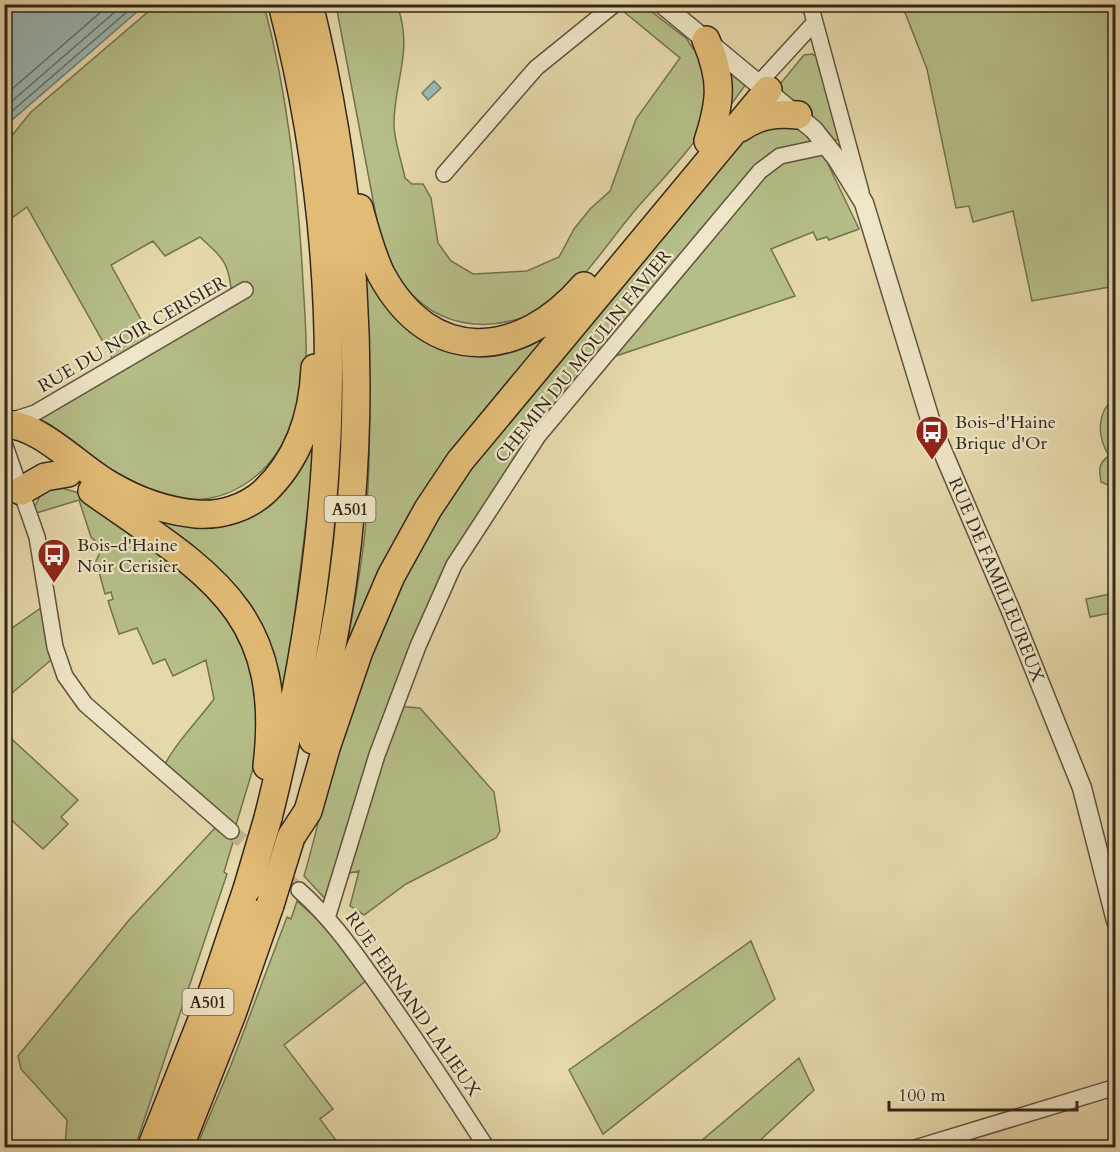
<svg xmlns="http://www.w3.org/2000/svg" width="1120" height="1152" font-family="Cardo,serif">
  <style>
    .green { fill: #b5be88; stroke: #747250; stroke-width: 1.5; fill-rule: evenodd }
    .water { fill: #9ab8b4; stroke: #707d76; stroke-width: 1.5 }
    .lines { fill: none; stroke-linecap: round; stroke-linejoin: round }
    .shore { stroke: #666e66; stroke-width: 1.5 }
    .minor-tunnel { stroke: #c1b48e; stroke-width: 15; stroke-dasharray: 15 8; stroke-linecap: butt }
    .minor-casing { stroke: #5f523e; stroke-width: 18 }
    .tertiary-casing { stroke: #5f523e; stroke-width: 21 }
    .motorway-casing { stroke: #322519; stroke-width: 30 }
    .minor { stroke: #eee6c8; stroke-width: 15 }
    .tertiary { stroke: #eee6c8; stroke-width: 18 }
    .motorway { stroke: #e2bc76; stroke-width: 27 }
    .motorway-bridge-casing { stroke: #322519; stroke-width: 30; stroke-linecap: butt }
    .motorway-bridge { stroke: #e2bc76; stroke-width: 27 }
    .labels { text-anchor: middle; stroke-width: 4.5; stroke-linejoin: round; paint-order: stroke }
    .shield { fill: #eee6c8; stroke: #6a5f4e; stroke-width: 1.5 }
    .shield-label { font-size: 16px; font-weight: bold; fill: #322519 }
    .street-label { font-size: 18px; fill: #322519; stroke: #eee6c8 }
    .poi-label { font-size: 18px; fill: #322519; stroke: #eee6c8; text-anchor: start }
  </style>
  <rect width="100%" height="100%" fill="#e5d8ab"/>
  <filter id="stains"><feTurbulence type="fractalNoise" baseFrequency=".00333" numOctaves="4"/><feColorMatrix values="0 0 0 0 .2 0 0 0 0 .09 0 0 0 0 .02 0 0 0 .5 -.17"/></filter>
  <radialGradient id="worn" r=".72"><stop offset=".6" stop-color="#630" stop-opacity="0"/><stop offset="1" stop-color="#630" stop-opacity=".3"/></radialGradient>
  <!-- green -->
  <path class="green" d="M156,5h108c24,91 34,183 39,277 2,35 6,79 0,114 -2,8 -7,17 -10,25 -19,52 -64,88 -122,76 -49,-9 -92,-47 -133,-75l1,-5 77,-52 -89,-158 -22,16v-79l26,-32zM200,237c25,23 29,26 32,60l-78,46 -43,-78 42,-24 12,15z
    M336,5h61c17,45 -3,76 -3,119 0,17 8,38 11,54l7,6h11l8,14 7,45 13,18 22,13 54,-3 32,-14 15,-28 16,-20 20,-18 26,-72 44,-61 -57,-47 7,-6h13l44,34 6,10h7l10,14c-3,22 -3,47 -9,68 -3,11 -53,64 -64,77 -21,24 -50,68 -74,87 -47,37 -113,43 -155,-5 -12,-14 -19,-32 -27,-48z
    M902,5h213v281l-83,15 -19,-90 -40,11 -4,-16 -13,2 -29,-139z
    M812,54l7,4 21,81 -7,2 -53,-51v-6l24,-29z
    M723,66l23,18 -18,25z
    M800,127l12,10 -2,6 17,3 10,13 -9,5 31,65 -30,11 -2,-3 -10,3 -4,-8 -42,17 24,47 -194,65 -116,154 -89,191 24,2 74,84 6,39 -4,7 -90,46 -42,31 -14,-9 9,-35 -19,4 -9,30 -27,-29c12,-41 21,-83 32,-124 29,-102 75,-199 135,-287l264,-321 19,-16z
    M366,255l91,92 108,-33 -222,349c9,-43 17,-87 22,-131 8,-89 4,-178 -1,-267z
    M323,387l-45,361 -20,-119 -154,-139 145,22z
    M1115,397v91l-14,-6c-2,-12 -3,-19 8,-26 -12,-20 -13,-43 6,-59z
    M55,486l24,7 115,79 52,63 15,107 -25,83 -75,-52c8,-23 37,-52 53,-74l-8,-39 -33,16 -8,-17 -12,5 -16,-36 -18,6 -11,-33 5,-2 -2,-7 -6,2 -9,-33 6,-13 -11,-11 -12,-37 -49,15 13,-24z
    M1115,593v19l-25,5 -4,-18z
    M48,603l9,52 -52,44v-66z
    M4,732l74,68 -17,17 7,7 -25,25 -38,-35z
    M215,828l18,14 -9,30 3,2 -92,273h-70l2,-27 -46,-51 -3,-13 111,-136z
    M297,901l30,27 40,52 -83,65 49,64 -13,10 21,28 -145,1 35,-83 56,-148 4,2z
    M751,941l24,58 -172,135 -34,-64z
    M799,1058l15,32 -61,57h-59z"/>
  <!-- water -->
  <path class="water" d="M13,4h132v1l-140,121v-114z
    M434,81l7,7 -13,12 -6,-7z"/>
  <g class="lines">
    <!-- shore -->
    <path class="shore" d="M4,96l106,-92
      M4,108l120,-104
      M4,118l132,-114"/>
    <!-- minor-tunnel -->
    <path class="minor-tunnel" d="M231,831l68,59"/>
    <!-- minor casing -->
    <g class="minor-casing">
      <path id="minor" d="M810,4l51,188
        M759,83l55,-60
        M444,174l92,-106 79,-64
        M10,421l25,-8 210,-123
        M4,443l33,94 18,110 10,29 20,28 146,127
        M299,890c31,28 49,53 73,87 40,55 77,113 115,171
        M328,915l49,-160 41,-109 36,-81 84,-129 222,-265 20,-15 47,-10
        M915,1148l201,-61"/>
    </g>
    <!-- tertiary casing -->
    <g class="tertiary-casing">
      <g id="tertiary">
        <path id="s1" d="M662,4l152,126 23,29 27,44 69,226 78,182 71,177 34,133"/>
      </g>
    </g>
    <!-- motorway casing -->
    <g class="motorway-casing">
      <path id="motorway" d="M309,4c46,188 60,384 34,575 -7,54 -19,107 -30,161
        M706,40c17,40 15,61 2,101
        M740,128c19,-13 35,-15 58,-13
        M359,208c6,22 12,45 22,66 50,93 139,86 203,12
        M4,424c36,0 75,44 106,61 27,16 55,26 86,29 25,2 50,-6 68,-22 35,-33 49,-78 51,-124
        M21,491l24,-14 23,-4
        M92,491c113,80 194,118 175,275
        M268,818c69,-275 86,-537 14,-814
        M291,837l17,-26 18,-63 33,-97 32,-75 37,-67 32,-48 308,-371
        M151,1148l56,-141 40,-118
        M179,1148l53,-134 38,-109"/>
    </g>
    <!-- minor -->
    <use href="#minor" class="minor"/>
    <!-- tertiary -->
    <use href="#tertiary" class="tertiary"/>
    <!-- motorway -->
    <use href="#motorway" class="motorway"/>
    <!-- motorway-bridge casing -->
    <g class="motorway-bridge-casing">
      <path id="motorway-bridge" d="M247,889l21,-71
        M270,905l21,-68"/>
    </g>
    <!-- motorway-bridge -->
    <use href="#motorway-bridge" class="motorway-bridge"/>
  </g>
  <!-- icons -->
  <defs>
    <g id="bus-pin" transform="scale(1.725)"><path d="M0 17L-7.5 6A9.5 9.5 0 1 1 7.5 6Z" fill="#8f2418" stroke="#eee6c8"/><path d="M-5-6H5V4H4V6H2V4H-2V6H-4V4H-5ZM-3.5-4V0h7V-4ZM-3.5 1.2v1.5H-2V1.2ZM2 1.2v1.5H3.5V1.2Z" fill="#fff"/></g>
  </defs>
  <g fill-rule="evenodd">
    <use href="#bus-pin" x="932" y="432"/>
    <use href="#bus-pin" x="54" y="555"/>
  </g>
  <g class="labels">
    <!-- shield labels -->
    <g class="shield">
      <rect x="324.5" y="496" width="51" height="26" rx="4.5"/>
      <rect x="182.5" y="989" width="51" height="26" rx="4.5"/>
    </g>
    <g class="shield-label">
      <text x="350" y="515">A501</text>
      <text x="208" y="1008">A501</text>
    </g>
    <!-- street labels -->
    <g class="street-label">
      <text transform="translate(132 334) rotate(-30)" y="6">RUE DU NOIR CERISIER</text>
      <text transform="translate(583 356) rotate(-51)" y="6">CHEMIN DU MOULIN FAVIER</text>
      <text dy="6" stroke="none"><textPath href="#s1" startOffset="686">RUE DE FAMILLEUREUX</textPath></text>
      <text transform="translate(413 1004) rotate(55)" y="6">RUE FERNAND LALIEUX</text>
    </g>
    <!-- poi labels -->
    <g class="poi-label">
      <text x="955" y="428">Bois-d'Haine<tspan x="955" dy="21">Brique d'Or</tspan></text>
      <text x="77" y="551">Bois-d'Haine<tspan x="77" dy="21">Noir Cerisier</tspan></text>
    </g>
  </g>
  <!-- margin -->
  <rect width="1120" height="1152" fill="none" stroke="#e5d8ab" stroke-width="24"/>
  <rect x="6" y="6" width="1108" height="1140" fill="none" stroke="#322519" stroke-width="3"/>
  <rect x="12" y="12" width="1096" height="1128" fill="none" stroke="#322519" stroke-width="1.5"/>
  <!-- scale -->
  <path d="M889 1101v9h188v-9" fill="none" stroke="#322519" stroke-width="3"/>
  <text x="898" y="1101" font-size="18" fill="#322519" stroke="#eee6c8" stroke-width="4.5" paint-order="stroke">100 m</text>
  <rect width="100%" height="100%" filter="url(#stains)"/>
  <rect width="100%" height="100%" fill="url(#worn)"/>
</svg>
